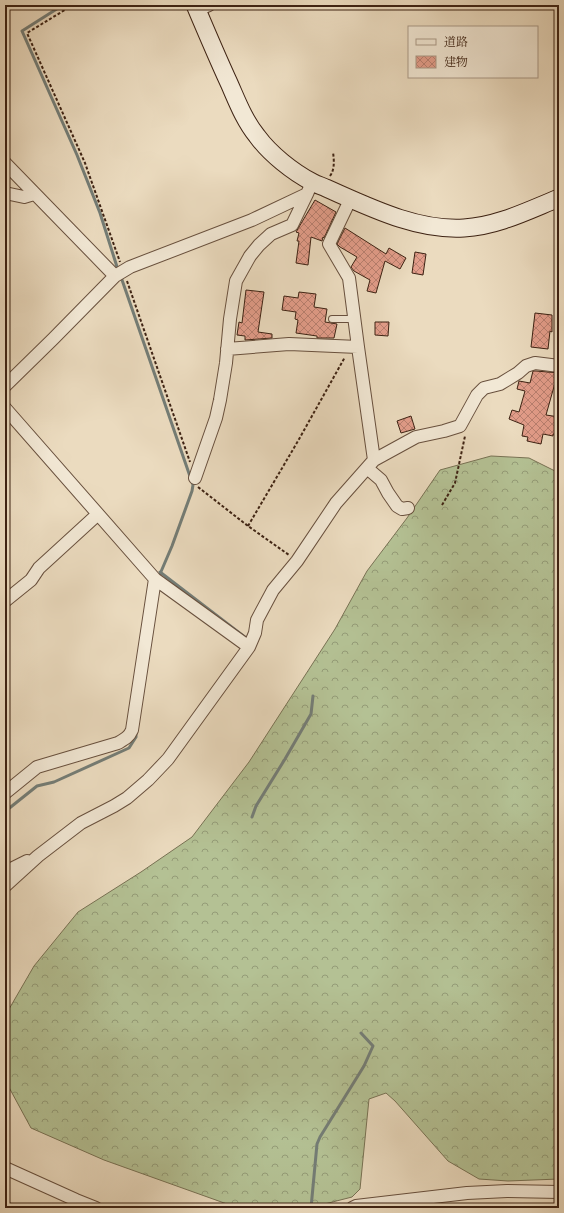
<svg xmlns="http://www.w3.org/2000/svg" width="564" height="1213" font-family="'Gentium Book Plus','Noto Serif JP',serif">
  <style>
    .forest { fill: url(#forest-crowns); stroke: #787254 }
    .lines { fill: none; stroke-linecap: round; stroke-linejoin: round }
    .stream { stroke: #747d76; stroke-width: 3 }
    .building { fill: url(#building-cross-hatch); stroke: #3d2213 }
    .lane-casing { stroke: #68503e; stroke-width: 8 }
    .street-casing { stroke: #68503e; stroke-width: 14 }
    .secondary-casing { stroke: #3d2213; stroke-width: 19 }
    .path { stroke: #3d2213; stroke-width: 2; stroke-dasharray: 3 2; stroke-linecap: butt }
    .lane { stroke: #f2e8d5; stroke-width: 6 }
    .street { stroke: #f2e8d5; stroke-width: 12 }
    .secondary { stroke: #f2e8d5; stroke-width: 17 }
  </style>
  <defs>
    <pattern id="forest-crowns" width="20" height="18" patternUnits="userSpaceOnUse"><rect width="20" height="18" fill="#b4c194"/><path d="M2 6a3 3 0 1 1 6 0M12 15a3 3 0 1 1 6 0" fill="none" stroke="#949c78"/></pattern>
    <pattern id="building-cross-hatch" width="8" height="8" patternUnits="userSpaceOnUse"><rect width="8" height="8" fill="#e39d8a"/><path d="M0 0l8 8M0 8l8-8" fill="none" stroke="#b98070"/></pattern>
  </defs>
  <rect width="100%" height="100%" fill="#ebdbbf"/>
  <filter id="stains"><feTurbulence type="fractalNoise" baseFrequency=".005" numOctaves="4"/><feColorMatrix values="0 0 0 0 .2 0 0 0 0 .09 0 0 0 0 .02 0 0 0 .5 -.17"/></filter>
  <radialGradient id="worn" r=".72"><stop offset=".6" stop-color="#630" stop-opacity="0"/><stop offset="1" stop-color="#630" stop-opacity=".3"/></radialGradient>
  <!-- forest -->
  <path class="forest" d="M491,456l38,2 30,15v706l-51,2 -29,-2 -31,-18 -53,-60 -9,-8 -17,6 -9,90 -8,8 -43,11h-41l-41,-4 -123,-44 -73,-32 -26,-48v-64l29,-50 44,-54 63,-40 51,-35 57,-75 86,-133 32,-58 40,-53 33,-48z"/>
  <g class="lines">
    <!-- stream -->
    <path class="stream" d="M63,5l-41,26 55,124 23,58 18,57
      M121,277l72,208 -1,6 -20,55 -12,28
      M160,572l86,66
      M5,813l2,-3 30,-24 17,-4 75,-34 7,-11v-4
      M252,817l4,-11 29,-47 26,-45 2,-18
      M5,1202l14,6
      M311,1208l6,-64 3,-7 44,-71 9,-20 -12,-13"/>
  </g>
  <!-- building -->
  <path class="building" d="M315,200l21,12 -12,26 -1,-1 -1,4 -11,-4 -3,28 -12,-2 3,-22h-2l2,-8 -3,-1z
    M345,228l41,26 3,-6 17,10 -6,11 -15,-8 -9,32 -9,-2 3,-11 -16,-9 -3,-4 6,-10 -17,-10 -3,-3z
    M415,252l11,2 -3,21 -11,-2z
    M246,290l18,2 -6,40 14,2v4l-27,2v-4l-8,-1 2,-13 3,1z
    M299,292l17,2 -2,13 13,2 -2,13 12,2 -3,14h-17v-2l-21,-3 2,-13 -3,-1 1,-7 -14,-2 2,-14 14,2z
    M535,313l17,2v17l-2,-1 -2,18 -17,-2z
    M375,322h14l-1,14 -13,-1z
    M533,371h3l23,2v11l-4,-1 -9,32 13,2v19l-6,-2v2l-10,-2 -2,10 -14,-3 1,-4 -6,-1 2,-11 -15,-6 3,-9 7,2 6,-21 -8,-2 2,-8 11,2z
    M411,416l4,13 -14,4 -4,-12z"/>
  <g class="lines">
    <!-- lane casing -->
    <g class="lane-casing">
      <path id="lane" d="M332,319h22"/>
    </g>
    <!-- street casing -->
    <g class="street-casing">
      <path id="street" d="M197,10l12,-5
        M5,163l110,113
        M5,193l19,4 10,-3
        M350,200l-21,44 20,34 9,69 16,113
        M227,349l62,-5 69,3
        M5,386l48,-47 62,-63 15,-9 122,-47 55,-26 5,-12
        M5,408l150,171 94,68
        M367,468l14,12 7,13 9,13 5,3 6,-1
        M195,478l21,-60 4,-18 6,-37 4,-44 6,-38 14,-25 9,-11 12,-11 21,-9 15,-31
        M5,601l26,-21 8,-12 59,-54
        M5,793l32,-26 81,-24c7,-4 11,-6 14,-13l23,-151
        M5,872l22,-11
        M5,886l33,-30 43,-33 33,-17 13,-8 21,-18 20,-21 81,-112 6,-14 2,-13 16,-30 24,-29 39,-58 38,-43 42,-23 28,-6 16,-5 17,-31 7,-7 16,-4 18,-11 8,-7 9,-3 24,3
        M5,1168l71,32 20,8
        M352,1208l4,-2 111,-13 40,-2 52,1"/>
    </g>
    <!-- secondary casing -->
    <g class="secondary-casing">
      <path id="secondary" d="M195,5c11,26 22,52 34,78 8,18 15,37 28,53 13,18 36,36 55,46 5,3 10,4 14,6 43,19 91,43 138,40 34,-2 65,-18 95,-30"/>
    </g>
    <!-- path -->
    <path class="path" d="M73,5l-46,28 58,130 35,99
      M330,176c5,-7 4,-16 3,-24
      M127,281l63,181
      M198,487l50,39 41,29
      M442,505l13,-22 10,-47
      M248,526l50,-85 47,-84"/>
    <!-- lane -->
    <use href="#lane" class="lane"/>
    <!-- street -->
    <use href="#street" class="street"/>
    <!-- secondary -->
    <use href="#secondary" class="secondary"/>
  </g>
  <!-- margin -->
  <rect width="564" height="1213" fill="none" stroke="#ebdbbf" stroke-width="20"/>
  <rect x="6" y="6" width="552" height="1201" fill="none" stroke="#3d2213" stroke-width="2"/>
  <rect x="10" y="10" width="544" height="1193" fill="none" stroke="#3d2213"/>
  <!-- legend -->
  <rect x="408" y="26" width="130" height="52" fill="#f2e8d5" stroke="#aa9987"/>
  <rect x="416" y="39" width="20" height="6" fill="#f2e8d5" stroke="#aa9987"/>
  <text x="444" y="46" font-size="12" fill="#3d2213">道路</text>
  <rect x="416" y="56" width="20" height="12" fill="url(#building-cross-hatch)" stroke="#aa9987"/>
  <text x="444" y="66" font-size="12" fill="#3d2213">建物</text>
  <rect width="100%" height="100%" filter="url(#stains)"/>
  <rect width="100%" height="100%" fill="url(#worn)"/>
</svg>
